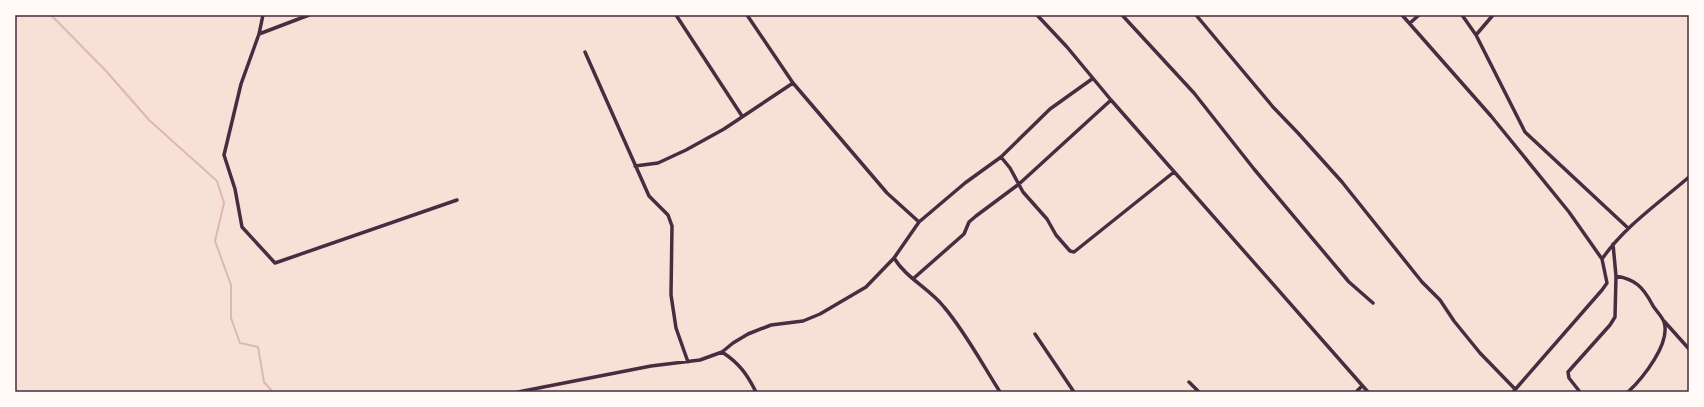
<svg xmlns="http://www.w3.org/2000/svg" width="1704" height="407" font-family="'Work Sans',sans-serif">
  <style>
    .lines { fill: none; stroke-linecap: round; stroke-linejoin: round }
    .stream { stroke: #dcb8b0; stroke-width: 2 }
    .minor { stroke: #4a2c40; stroke-width: 3.5 }
    .neatline { fill: none; stroke: #4a2c40; stroke-width: 1.5 }
  </style>
  <rect width="100%" height="100%" fill="#f7e1d7"/>
  <g class="lines">
    <!-- stream -->
    <path class="stream" d="M51,15l56,57 42,48 68,61 7,22 -9,38 16,44v33l9,25 18,4 6,35 9,10"/>
    <!-- minor -->
    <path class="minor" d="M309,15l-50,19 -18,50 -17,71 11,34 7,38 33,36 182,-63
      M676,15l66,101
      M747,15l46,68 94,110 32,29
      M1037,15l30,32 44,53 257,292
      M1122,15l72,78 60,76 95,113 24,21
      M1196,15l77,92 25,26 44,49 80,100 18,18 14,21 26,32 35,36
      M1402,15l89,101 78,96 33,47 5,24 -5,7 -89,102
      M1462,15l14,20 49,97 103,96
      M1410,23l9,-8
      M259,34l4,-19
      M1476,35l17,-20
      M585,52l64,144 19,19 4,11 -1,69 5,33 12,34
      M1001,157l9,11 13,24 24,27 9,16 14,16 4,1 100,-80
      M635,166l23,-3 28,-13 38,-21 69,-46
      M894,258c12,20 36,31 50,49 22,26 38,57 56,85
      M1602,259c23,-33 57,-56 87,-82
      M1616,276c19,3 27,11 36,28 3,6 10,12 12,18 7,21 -21,56 -36,70
      M914,278l50,-44 5,-12 7,-6 43,-32 92,-84
      M1664,321l25,28
      M1035,334l39,58
      M722,352c17,11 25,22 34,40
      M1189,382l10,10
      M518,392l133,-26 49,-6 22,-8 11,-9 15,-9 23,-9 32,-4 17,-7 46,-27 28,-29 25,-36 46,-39 36,-26 49,-48 42,-30
      M1356,392l6,-6
      M1580,392l-11,-14 -1,-6 42,-47 5,-8 1,-41 -3,-32"/>
  </g>
  <!-- border -->
  <rect width="1704" height="407" fill="none" stroke="#fffaf5" stroke-width="32"/>
  <rect x="16" y="16" width="1672" height="375" class="neatline"/>
</svg>
